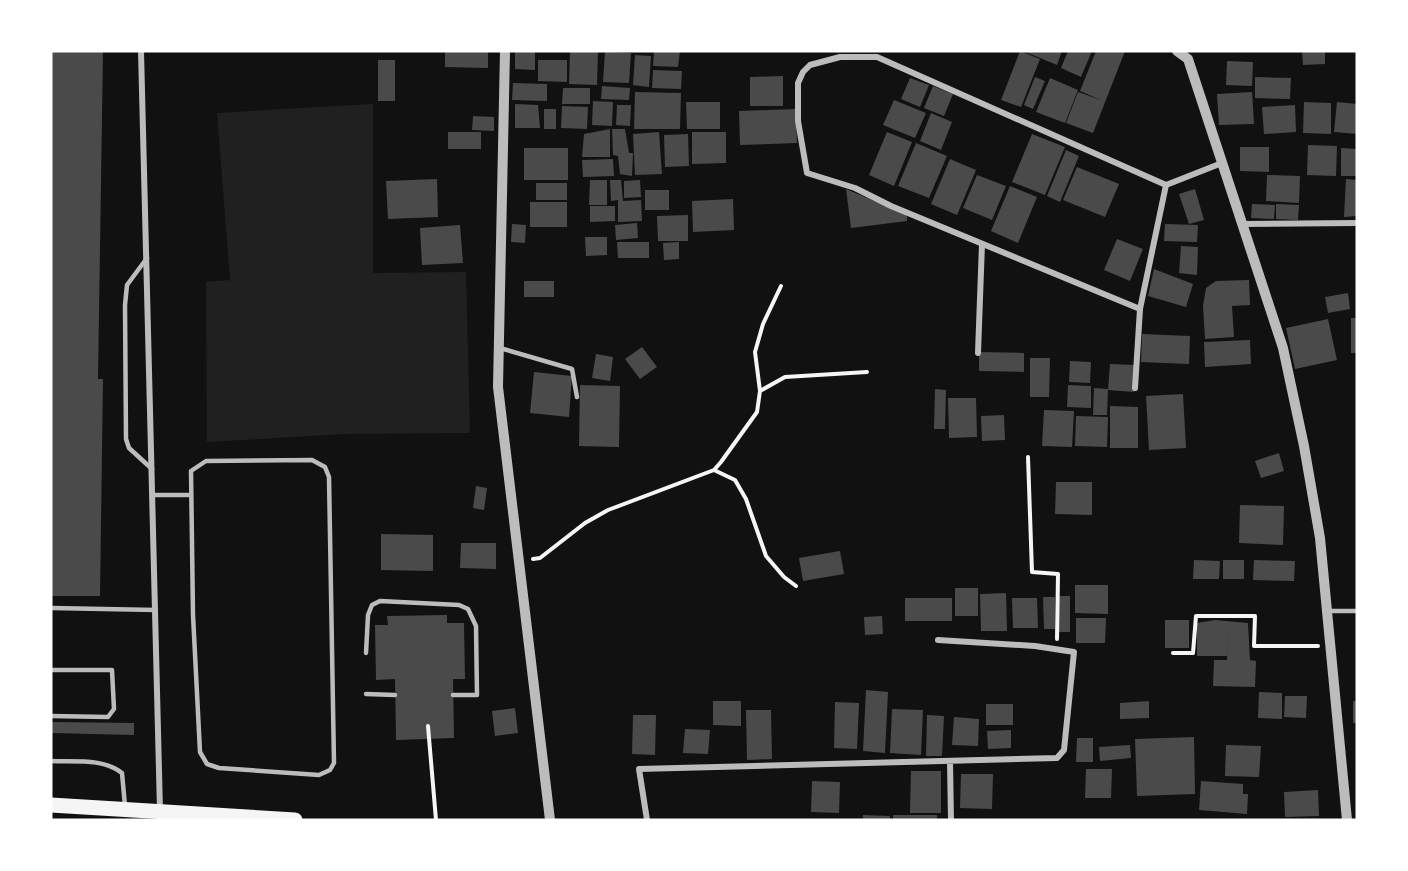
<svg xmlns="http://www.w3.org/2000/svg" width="1408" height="871" font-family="'Public Sans',sans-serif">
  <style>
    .green { fill: #202020 }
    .building { fill: #4a4a4a }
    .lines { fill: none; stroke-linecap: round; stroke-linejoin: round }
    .path { stroke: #f5f5f5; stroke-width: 4 }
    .service { stroke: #bcbcbc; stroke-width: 4.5 }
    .minor { stroke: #bcbcbc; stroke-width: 6 }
    .tertiary { stroke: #bcbcbc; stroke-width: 10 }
    .primary { stroke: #f5f5f5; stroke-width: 15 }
  </style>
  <rect width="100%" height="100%" fill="#111"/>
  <!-- green -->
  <path class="green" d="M373,104v169l93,-1 4,161 -126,1 -137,8 -1,-160 24,-2 -13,-167z"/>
  <!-- building -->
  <path class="building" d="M51,51h52l-5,328h5l-3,217h-49z
    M445,51h43v17l-43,-1z
    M515,51h20v19l-20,-1z
    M570,51h28l-1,34 -28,-1z
    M654,51h26l-2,16 -25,-1z
    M1020,51l20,8 -19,48 -20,-7z
    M1023,51h39l-5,14z
    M1068,51h24l-11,26 -20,-9z
    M1096,51h29l-32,82 -27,-10 12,-31 23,8 -21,-9z
    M1302,51h23v13l-22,1z
    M605,52l26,1 -2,30 -26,-1z
    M635,55l16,1 -2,31 -16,-2z
    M378,60h17v41h-17z
    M538,60h29v22l-29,-1z
    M1227,61l26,1 -1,24 -26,-1z
    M653,70l29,1 -1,18 -29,-1z
    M783,76v30h-33v-29z
    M1035,77l10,4 -12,28 -9,-4z
    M1255,77l36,1 -1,21 -35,-1z
    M910,78l19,7 -9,22 -19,-8z
    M1050,78l28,12 -13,33 -29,-11z
    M513,83l34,1v17l-35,-1z
    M602,86l28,2 -1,12 -28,-1z
    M933,86l20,8 -9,22 -20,-8z
    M563,88h27v16h-28z
    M635,92l46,1 -1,36h-46z
    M1252,92l2,32 -35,1 -2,-31z
    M894,100l32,13 -11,25 -32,-13z
    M593,101l20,1 -1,24 -20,-1z
    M686,102h34v27h-33z
    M1304,102l27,1v31l-28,-1z
    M1337,102l20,2v30l-23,-2z
    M515,104l23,1 2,23h-25z
    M617,105h14l-1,21 -14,-1z
    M1295,105l1,27 -32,2 -2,-27z
    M562,106l26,1 -1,22 -26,-1z
    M544,109h12v20h-12z
    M796,109l1,34 -57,2 -1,-34z
    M931,113l21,9 -11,28 -21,-9z
    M473,116l21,1v14l-22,-1z
    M610,129v28h-28l2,-23z
    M612,129h13l4,24h4l-1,23 -12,-2 -2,-18 -5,-1z
    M448,132h33v17h-33z
    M659,132l3,42 -27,1 -2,-41z
    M692,132h34v31l-34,1z
    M887,132l25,10 -18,44 -25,-11z
    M688,134l1,32 -24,1 -1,-32z
    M1032,134l33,13 -20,48 -33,-13z
    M916,143l31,13 -18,42 -31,-12z
    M1308,145l29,1 -1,30 -29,-1z
    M1240,147h29v25l-29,-1z
    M524,148h44v32h-44z
    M1341,148l16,1v27h-16z
    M1066,150l13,6 -19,46 -13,-6z
    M613,159l1,17 -31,1 -1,-17z
    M950,159l26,11 -19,45 -26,-11z
    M1077,167l42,17 -14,33 -42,-17z
    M977,175l29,11 -14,34 -29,-12z
    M1267,175l33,1 -1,27 -33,-2z
    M437,179l1,38 -50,2 -2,-38z
    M1346,179l11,1v36l-13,1z
    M590,180h17v25h-18z
    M610,180h11l2,21 18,-1 1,21 -24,1v-22l-7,1z
    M640,180l1,17 -17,1v-17z
    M536,183h31v17h-31z
    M1010,186l27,11 -19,46 -27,-12z
    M846,189l61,26v6l-56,7z
    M1195,189l9,31 -15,4 -10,-30z
    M645,190h24v20h-24z
    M733,199l1,31 -41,2 -1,-31z
    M530,202h37v25h-37z
    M1252,204l23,1 -1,14 -23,-1z
    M1276,204l23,1 -1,15 -22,-1z
    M590,206h25v15l-25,1z
    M688,215v26h-30l-1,-25z
    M637,223l1,15 -22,2 -1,-15z
    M512,224l14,1 -1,18 -14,-1z
    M1165,224l33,1 -1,17 -33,-1z
    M460,225l3,38 -41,2 -2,-37z
    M585,237h22v18l-21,1z
    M1117,239l26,10 -13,32 -26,-11z
    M617,242h32v16h-31z
    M679,242v17l-15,1 -1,-17z
    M1181,246l17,1 -1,28 -18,-2z
    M1154,269l39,15 -7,23 -38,-11z
    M1249,280l1,25 -18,1 2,31 -29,2 -2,-33 3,-18 10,-7z
    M524,281h30v16h-30z
    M1348,293l2,16 -22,4 -3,-16z
    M1351,318h6v35h-6z
    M1328,319l9,41 -42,9 -9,-41z
    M1142,334l48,2 -1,28 -48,-2z
    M1250,340l1,24 -46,3 -1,-25z
    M642,347l15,20 -17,12 -15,-20z
    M979,352l45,1v19l-45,-1z
    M596,354l17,3 -3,24 -18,-3z
    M1030,358h20l-1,39h-19z
    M1070,361l21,1 -1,21 -21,-1z
    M1110,364l26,1 -2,27 -26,-2z
    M534,372l38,4 -3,41 -39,-4z
    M580,385l40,1 -1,61 -40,-1z
    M1068,385l23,1v22l-24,-1z
    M1094,388l14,1 -1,26h-14z
    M935,389l11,1 -1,39h-11z
    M1183,394l3,54 -37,2 -3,-54z
    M948,398h28l1,39 -28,1z
    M1110,406l28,1v41h-28z
    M1044,410l30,1 -2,36 -30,-1z
    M1004,415l1,25 -23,1 -1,-25z
    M1076,416l32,1 -1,30 -32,-1z
    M1279,453l5,18 -23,7 -6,-17z
    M1056,482h36v33l-37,-1z
    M476,486l11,2 -3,22 -11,-2z
    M1240,505l44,1 -1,39 -44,-2z
    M381,534l52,1v36l-52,-1z
    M461,543h35v26l-36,-1z
    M840,551l4,23 -41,7 -4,-23z
    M1194,560l26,1 -1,18h-26z
    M1223,560h21v19h-21z
    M1254,560l41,1 -1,20 -41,-1z
    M1075,585h33v29l-33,-1z
    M955,588h23v28h-23z
    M1006,593l1,38h-26l-1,-37z
    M1058,596h12v36h-12z
    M1043,597h12v32h-11z
    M905,598h47v23h-47z
    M1012,598h25l1,30h-25z
    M447,615v8h17l1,56h-12l1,59 -58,2 -1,-61 -19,1 -1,-55h13l-1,-9z
    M882,616l1,18 -18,1 -1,-18z
    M1076,618h30l-1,25h-29z
    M1165,620h24v28h-24z
    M1215,620l33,3 2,37 6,1 -1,26 -42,-1 1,-26h13l1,-31 -1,27h-30v-33z
    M866,690l22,2 -3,61 -22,-2z
    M1259,692l23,1v26l-24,-1z
    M1285,696h22l-1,22 -22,-1z
    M713,701h28v25l-28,-1z
    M1149,701v17l-29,1v-16z
    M1353,701h4v22h-4z
    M835,702l24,1 -2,46 -23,-1z
    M986,704h27v21h-27z
    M515,708l3,25 -23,3 -3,-25z
    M892,709l31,1 -2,45 -31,-2z
    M746,710h25l1,49 -25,1z
    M633,715h23l-1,40 -23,-1z
    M927,715l17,1 -2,40h-16z
    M954,717l25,2 -1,27 -26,-1z
    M51,722l83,1v12l-83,-2z
    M685,729l25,1 -2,24 -25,-1z
    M1011,730v18l-23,1 -1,-18z
    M1194,737l1,57 -58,2 -2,-57z
    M1077,738h16v24h-17z
    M1130,745l1,13 -31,3 -1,-14z
    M1226,745l35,1 -2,31 -34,-1z
    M1086,769h26l-1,29h-26z
    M911,771h30v42h-31z
    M961,774h32l-1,35 -32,-1z
    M812,781l28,1 -1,31 -28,-1z
    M1201,781l42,3v10h5l-1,20 -48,-4z
    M1318,790l1,26 -34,1 -1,-25z
    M863,815l27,1v4h-27z
    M893,815h44v5h-44z"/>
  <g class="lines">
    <!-- path -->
    <path class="path" d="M760,391l25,-14 82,-5
      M1028,457l4,115 26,2 -1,65
      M714,470l21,10 11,19 20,57 18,21 12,9
      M533,559l7,-1 45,-35 23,-13 106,-40 7,-8 36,-50 3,-21 -5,-39 8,-28 18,-38
      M1173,653h20l3,-37h59l-1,30h64
      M428,726l8,94"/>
    <!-- service -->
    <path class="service" d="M147,258l-20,27 -2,20 1,134 3,9 23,21
      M500,348l72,21 5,28
      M312,460l13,7 4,10 5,286 -4,7 -11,5 -100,-7 -12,-4 -7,-12 -7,-137 -2,-144 15,-10z
      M153,495h38
      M51,608l105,2
      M1328,611h29
      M366,653l2,-38 4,-10 8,-4 79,4 9,4 8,17 1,69h-24
      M51,670h61l2,39 -6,8 -57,-1
      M366,694l29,1
      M51,761c24,1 52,-3 71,12l3,33"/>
    <!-- minor -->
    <path class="minor" d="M141,51l19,760
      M1242,224l115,-1
      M1140,309l-249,-103 -36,-18 -48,-15 -9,-52v-38l5,-11 7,-7 30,-8h37l289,128 56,-22
      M978,353l4,-109
      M1135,388l5,-79 26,-124
      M950,762l1,58
      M647,820l-8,-51 418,-11 7,-8 10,-98 -39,-6 -97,-6"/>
    <!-- tertiary -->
    <path class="tertiary" d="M505,51l-7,336 52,433
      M1177,51l11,8 95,289 21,98 16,92 27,282"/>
    <!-- primary -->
    <path class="primary" d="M51,805l244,15"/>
  </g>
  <!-- border -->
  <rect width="1408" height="871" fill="none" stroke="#ffffff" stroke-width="105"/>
</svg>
